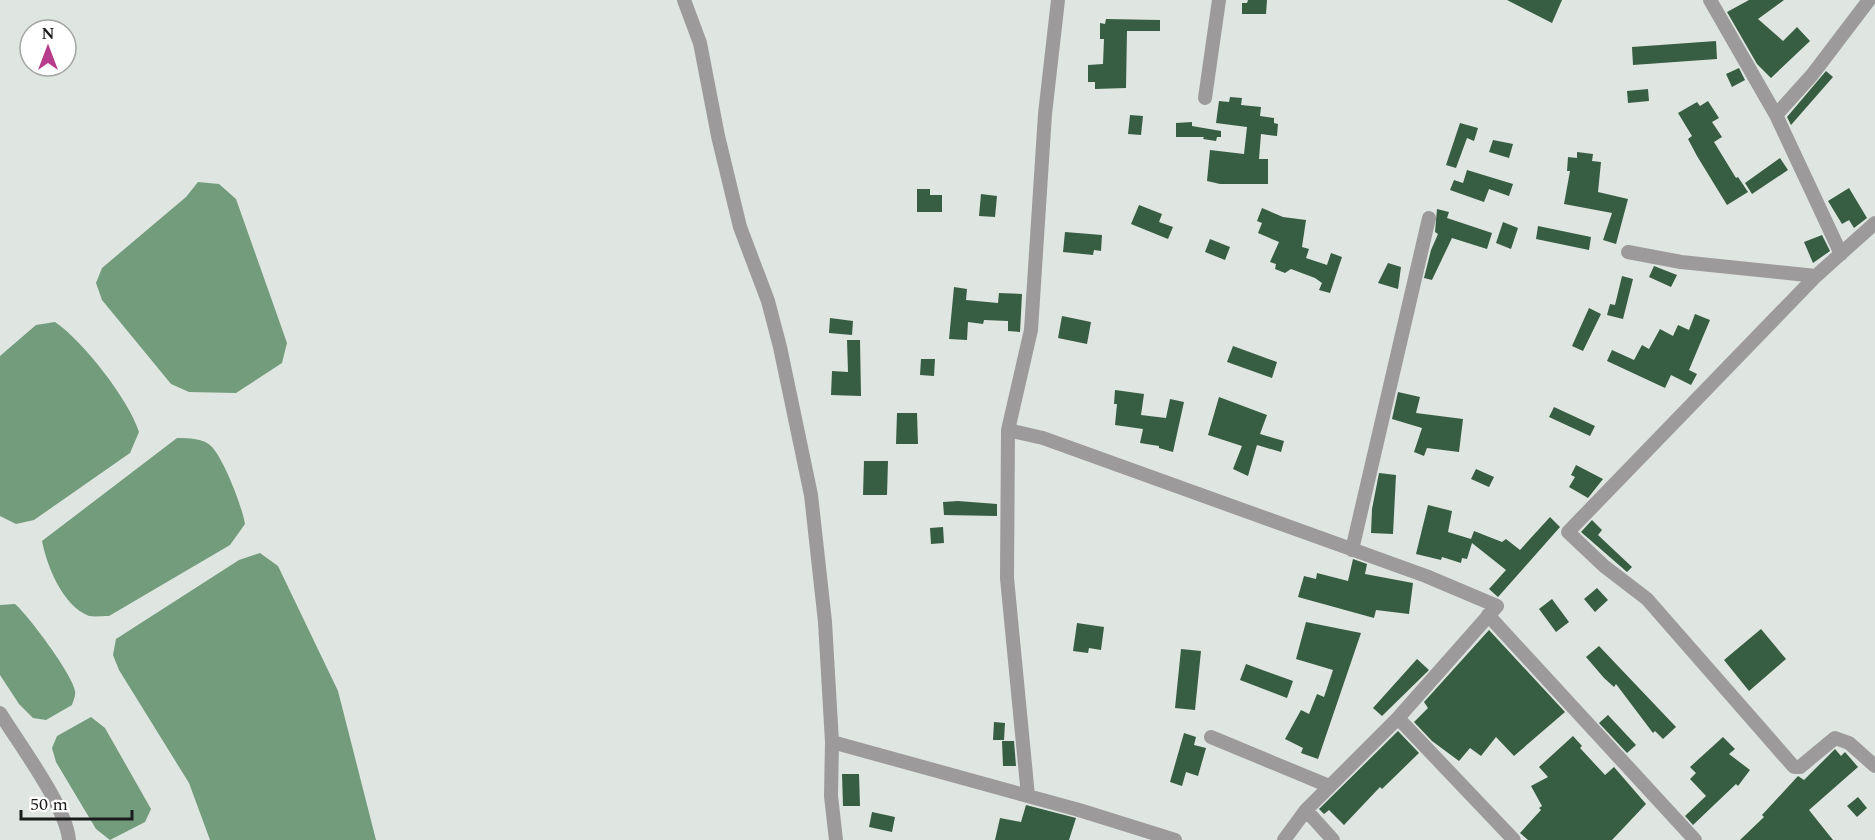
<svg xmlns="http://www.w3.org/2000/svg" width="1875" height="840" font-family="Spectral,serif">
  <style>
    .water { fill: #729c7c }
    .building { fill: #375e42 }
    .lines { fill: none; stroke-linecap: round; stroke-linejoin: round }
    .minor { stroke: #9d9a9c; stroke-width: 14 }
  </style>
  <rect width="100%" height="100%" fill="#dfe5e0"/>
  <!-- water -->
  <path class="water" d="M198,182l21,2 17,15 51,144 -5,20 -46,30 -47,-1 -18,-8 -69,-84 -6,-17 6,-15 84,-71z
    M55,322c28,19 74,78 84,110l-9,21 -96,67 -18,4 -16,-8v-160l36,-31z
    M177,438c11,0 27,0 35,9 12,13 30,59 33,77l-15,21 -121,71c-6,0 -14,1 -20,0 -27,-11 -42,-50 -47,-75z
    M260,553l18,13 60,125 38,149h-166l-21,-57 -70,-113 -6,-15 3,-16 123,-79z
    M15,604c13,11 58,71 60,87 1,4 -2,11 -3,14l-26,15 -13,-2 -14,-14 -19,-29v-70z
    M91,717l14,11 46,81 -6,13 -35,18 -14,-11 -40,-67 -4,-14 5,-12z"/>
  <!-- building -->
  <path class="building" d="M1248,0h19l-1,14h-24v-11h5z
    M1507,0h55l-10,23z
    M1749,0h35l-26,19 25,22 14,-14 13,14 -39,37 -14,-14 -30,-52z
    M1106,19l54,1v11h-33l-1,57 -31,1v-7h-7v-17l15,-1 1,-25h-4v-16l5,1z
    M1716,41l1,18 -84,6 -1,-18z
    M1739,68l6,12 -13,7 -6,-13z
    M1826,71l7,6 -42,48 -4,-8z
    M1648,89l1,12 -21,2 -1,-12z
    M1230,97l12,1 -1,7 20,2 -1,9 14,2v5l4,1 -1,12 -16,-2 -2,25h9v25h-48l-13,-3 3,-31 34,4 3,-27 -31,-4 3,-22 10,1z
    M1708,101l11,17 -7,4 10,15 -8,5 22,36 2,-1 10,15 -21,13 -30,-49 -9,-17 4,-3 -14,-23 19,-11 3,4z
    M1130,115l13,1 -2,19 -13,-1z
    M1192,122v4l29,5v6h-4l-1,4 -13,-2 1,-2h-28v-14z
    M1460,123l18,5 -4,13 -7,-3 -11,30 -10,-3z
    M1493,140l20,4 -4,14 -20,-6z
    M1577,152l16,2 -1,7 9,1 -3,30 30,7 -12,45 -13,-4 9,-27 -48,-9 6,-33h-3l1,-14 9,1z
    M1780,158l8,12 -36,24 -7,-11z
    M1467,170l46,14 -4,12 -20,-7 -5,13 -34,-12 4,-10 9,3z
    M1849,188l18,30 -13,10 -5,-8 -7,4 -14,-23z
    M917,189h13v6h12v17h-25z
    M981,194l16,2 -2,21 -16,-1z
    M1139,205l23,9 -3,8 14,5 -5,12 -37,-15z
    M1262,208l21,9 23,3 -4,27 7,2 -3,9 21,7 4,-12 11,4 -12,36 -11,-3 3,-7 -7,-5 -24,-9 -6,4 -10,-4 1,-5 -6,-2 9,-20 -21,-9 4,-10 -5,-2z
    M1437,209l12,3 -2,6 45,15 -5,16 -35,-11 -20,42 -8,-2 7,-28 7,-16 -3,-2z
    M1503,222l15,6 -7,21 -15,-6z
    M1538,226l53,11 -2,13 -53,-11z
    M1065,232l37,3 -1,16 -7,-1 -1,5 -30,-3z
    M1822,235l8,16 -17,12 -9,-21z
    M1210,239l20,8 -5,13 -20,-8z
    M1388,263l13,4 -3,22 -20,-6z
    M1654,266l23,9 -6,12 -22,-10z
    M1622,276l11,3 -10,40 -16,-4 3,-11 5,1z
    M954,287l13,2 -1,11 32,3 1,-10 23,1 -2,38 -12,-1v-10l-24,-1 -1,4 -15,-2 -1,18 -18,-1z
    M1589,308l12,6 -18,37 -11,-5z
    M1695,314l15,6 -21,50 8,4 -6,11 -20,-10 -6,13 -58,-27 5,-11 22,10 8,-15 7,4 11,-20 13,7 5,-11 11,5z
    M1062,316l29,6 -4,22 -29,-6z
    M830,318l23,3 -1,14 -23,-2z
    M847,340h13l1,56 -30,-1 1,-24 16,1z
    M1233,346l44,16 -5,16 -45,-16z
    M921,359h14l-1,17 -14,-1z
    M1115,390l29,4 -3,21 25,3 4,-19 14,3 -11,50 -14,-4v-2l-19,-3 3,-14 -28,-4 2,-21h-3z
    M1398,392l22,5 -4,16 47,6 -4,33 -32,-4 -3,8 -10,-4 8,-24 -30,-9z
    M1219,397l48,18 -7,19 24,7 -3,11 -24,-7 -9,31 -15,-7 9,-23 -34,-11z
    M1554,407l41,19 -5,10 -41,-19z
    M897,413h20l1,31h-22z
    M864,461h24l-1,34h-24z
    M1576,465l27,14 -15,19 -19,-11 6,-10 -4,-2z
    M1476,469l18,8 -5,10 -18,-8z
    M1379,473l17,2 -3,59 -22,-1 1,-24z
    M958,501l39,3v12l-53,-1 -1,-13z
    M1428,505l24,6 -4,21 23,7 3,-8 28,11 4,-3 14,11 30,-33 10,10 -62,70 -9,-8 17,-19 -34,-27 -5,16 -5,-1 -1,5 -19,-6 -1,3 -25,-6z
    M1592,520l10,10 -4,5 34,32 -5,5 -46,-40z
    M943,527l1,16 -13,1 -1,-16z
    M1353,559l14,5 -2,10 48,9 -4,31 -33,-4 -2,8 -76,-21 6,-21 12,3 1,-6 31,8z
    M1597,588l11,12 -13,12 -11,-13z
    M1552,599l17,23 -13,10 -17,-23z
    M1306,622l55,11 -43,126 -17,-6 2,-5 -18,-9 16,-29 8,4 8,-20 7,3 9,-27 -37,-11z
    M1077,623l27,4 -3,23 -12,-2 -1,5 -15,-2z
    M1761,629l25,30 -37,32 -25,-31z
    M1489,630l76,82 -51,44 -18,-19 -15,19 -11,-8 -11,13 -27,-20 -18,-19 14,-14 -4,-6z
    M1599,646l77,81 -13,12 -8,-8 -2,2 -37,-49 -2,3 -10,-9 -18,-21z
    M1181,649l20,2 -6,59 -20,-2z
    M1417,659l12,11 -47,46 -9,-8z
    M1246,664l47,17 -6,17 -47,-18z
    M1608,715l28,30 -9,8 -28,-30z
    M994,722l11,1 -1,17h-11z
    M1398,731l21,22 -37,36 -2,-2 -36,38 -15,-15 -5,4 -5,-5z
    M1184,733l12,4 -2,8 12,3 -8,28 -12,-4 -4,14 -12,-4z
    M1573,736l9,10 -2,2 25,27 9,-8 32,37 -34,36h-84l-8,-7 21,-23 -2,-2 3,-2 -11,-20 17,-9 -9,-10z
    M1723,737l12,12 -6,5 21,16 -12,16 -2,-2 -43,41 -8,-9 21,-20 -16,-17 6,-6 -6,-6z
    M1002,741h12l2,25h-13z
    M1835,749l6,7 4,-4 13,15 -49,43 24,30h-93l24,-23 -2,-2 36,-39 6,4z
    M842,774h17l1,32h-17z
    M1858,797l9,11 -10,9 -10,-11z
    M1026,805l50,13 -7,22h-74l5,-22 21,4z
    M872,812l23,5 -3,15 -23,-5z"/>
  <g class="lines">
    <!-- minor -->
    <path class="minor" d="M684,0l16,43 18,93 22,91 28,74 12,46 31,148 14,127 7,120 -1,54 5,44
      M1058,0l-13,114 -14,216 -23,100 35,8 383,138 71,30 -99,112 -92,92 -22,30
      M1710,0l66,115 65,139
      M1205,98l14,-98
      M1776,115l36,-40 57,-75
      M1875,223l-59,53 -248,256 36,34 43,33 147,168h6l35,-29 14,5 26,23
      M1628,252l53,10 135,14
      M1008,430l-1,148 21,218
      M1352,550l77,-332
      M1488,615l207,225
      M0,713c19,31 66,93 69,127
      M1398,718l116,122
      M1211,737l118,49
      M832,742l247,68 96,30
      M1306,810l27,30"/>
  </g>
  <!-- north arrow -->
  <g transform="translate(48 48)"><circle r="28" fill="#ffffff" stroke="#a4a5a4" stroke-width="1.5"/>
  <path d="M0-4.5L10 22L0 15L-10 22Z" fill="#b83c8c"/>
  <text y="-9" font-size="16" font-weight="bold" text-anchor="middle" fill="#1b1d1c">N</text>
  </g>
  <!-- scale -->
  <path d="M21 810v9h111v-9" fill="none" stroke="#1b1d1c" stroke-width="3"/>
  <text x="30" y="810" font-size="18" fill="#1b1d1c" stroke="#ffffff" stroke-width="4.5" paint-order="stroke">50 m</text>
</svg>
